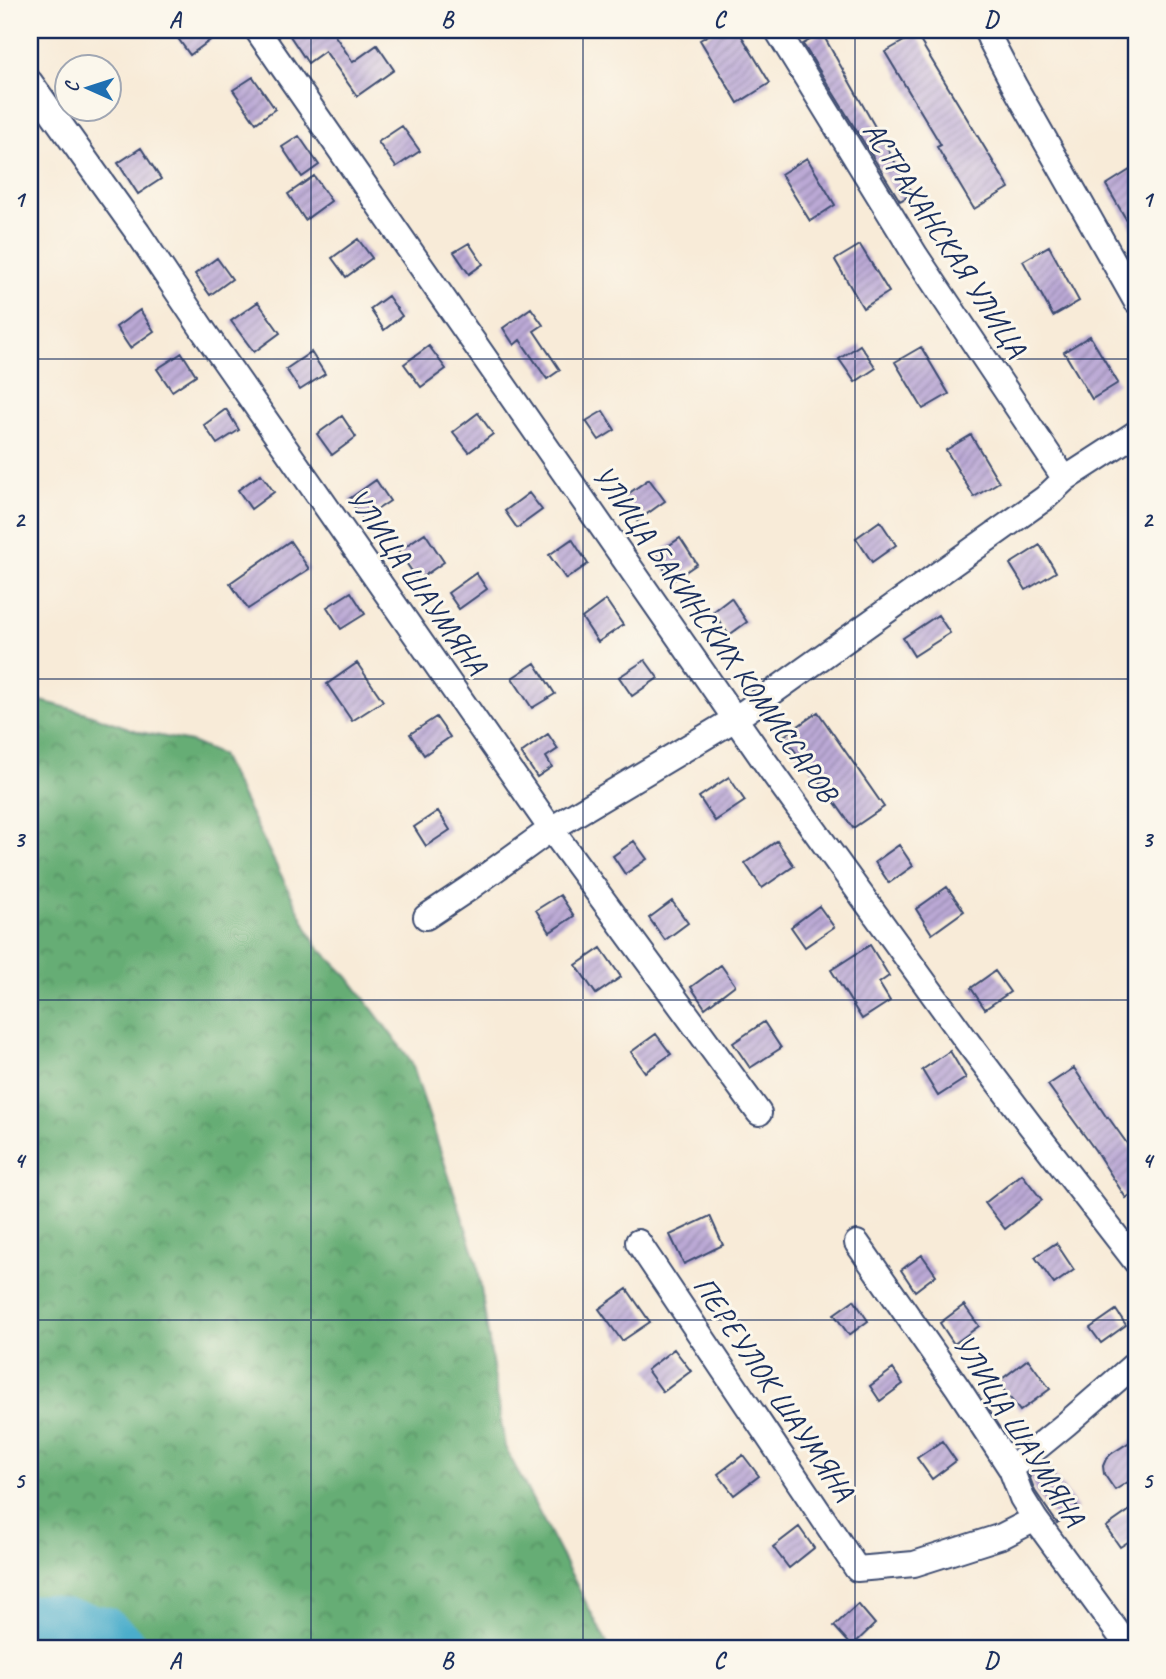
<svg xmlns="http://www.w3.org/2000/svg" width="1166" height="1679" font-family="Caveat,sans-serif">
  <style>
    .forest { fill: url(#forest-crowns); stroke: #406e69; stroke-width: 2 }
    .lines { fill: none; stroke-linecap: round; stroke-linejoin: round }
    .river { stroke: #4cadcb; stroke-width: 40 }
    .building { fill: url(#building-hatch) }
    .minor-casing { stroke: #3c4b70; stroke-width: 28 }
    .minor { stroke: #fff; stroke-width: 24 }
    .grid { fill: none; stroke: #1b2f5e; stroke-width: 2; stroke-opacity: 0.55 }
    .labels { text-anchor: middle; stroke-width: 6; stroke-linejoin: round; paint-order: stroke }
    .street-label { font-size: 30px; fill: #1b2f5e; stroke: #fbf7ec }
    .neatline { fill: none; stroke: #1b2f5e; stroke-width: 2.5 }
    .grid-label { font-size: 23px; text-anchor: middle; font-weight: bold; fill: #1b2f5e }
  </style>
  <defs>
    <pattern id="forest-crowns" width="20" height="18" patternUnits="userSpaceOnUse" patternTransform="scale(1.75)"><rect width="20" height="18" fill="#66ad74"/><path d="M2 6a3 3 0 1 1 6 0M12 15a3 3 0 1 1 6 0" fill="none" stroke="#538d62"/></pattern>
    <pattern id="building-hatch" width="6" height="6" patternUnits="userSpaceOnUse" patternTransform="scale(1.75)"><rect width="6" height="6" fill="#bba9d5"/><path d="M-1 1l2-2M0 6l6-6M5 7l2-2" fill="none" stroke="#978ab0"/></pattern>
  </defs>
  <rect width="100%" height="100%" fill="#fbf7ec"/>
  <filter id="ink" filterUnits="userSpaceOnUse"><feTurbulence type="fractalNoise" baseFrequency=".0143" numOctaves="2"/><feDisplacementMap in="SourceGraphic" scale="14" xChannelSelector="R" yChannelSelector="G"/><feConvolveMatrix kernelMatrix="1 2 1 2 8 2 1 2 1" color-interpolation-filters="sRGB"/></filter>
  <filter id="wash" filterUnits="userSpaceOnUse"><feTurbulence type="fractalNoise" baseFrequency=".00686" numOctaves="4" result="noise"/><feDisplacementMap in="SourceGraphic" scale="28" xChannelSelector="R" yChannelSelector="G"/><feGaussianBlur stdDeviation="1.57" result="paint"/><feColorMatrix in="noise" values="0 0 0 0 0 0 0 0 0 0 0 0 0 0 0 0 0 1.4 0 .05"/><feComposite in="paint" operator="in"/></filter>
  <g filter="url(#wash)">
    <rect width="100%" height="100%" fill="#f8ebd8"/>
    <!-- forest -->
    <path class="forest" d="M30,698l53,14 57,20 51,10 30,13 95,190 32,32 63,84 66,201 28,185 105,202h-580z"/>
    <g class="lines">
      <!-- river -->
      <path class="river" d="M30,1615l15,-1 60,12 18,15 6,8"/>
    </g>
    <g id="blocks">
      <!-- building -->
      <path class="building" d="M172,30h52l-34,25z
        M286,30h45l22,32 24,-17 17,25 -37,26 -32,-45 -17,12z
        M717,30h21l32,53 -32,20 -38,-63z
        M822,33l91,161 -13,7 -97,-157z
        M916,34l93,154 -35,21 -37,-62 4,-2 -56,-93z
        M253,77l22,32 -19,14 -23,-33z
        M402,126l18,25 -24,16 -18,-25z
        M299,136l20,29 -17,12 -20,-30z
        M141,148l20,31 -23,15 -20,-31z
        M807,158l28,47 -25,16 -29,-47z
        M1136,166v70l-30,-51z
        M314,176l17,25 -26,19 -17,-26z
        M358,239l14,19 -26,19 -14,-19z
        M469,243l14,21 -14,10 -15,-22z
        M860,245l29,47 -26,16 -28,-48z
        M1049,246l30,55 -26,15 -30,-55z
        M217,258l15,21 -22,16 -15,-21z
        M388,296l14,20 -18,14 -14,-21z
        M258,302l22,31 -26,19 -23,-31z
        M531,308l12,17 -9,6 26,39 -13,9 -27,-39 -6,5 -11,-17z
        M140,310l14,21 -24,17 -14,-21z
        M1090,336l28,47 -26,16 -28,-47z
        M860,345l16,23 -21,14 -16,-23z
        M429,346l17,23 -25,18 -17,-23z
        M921,347l28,47 -26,15 -28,-47z
        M311,352l14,22 -25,16 -14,-21z
        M182,353l14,22 -24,16 -15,-22z
        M226,409l13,21 -22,14 -13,-19z
        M603,411l12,19 -16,10 -13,-19z
        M478,413l15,21 -24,18 -16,-20z
        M342,416l14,21 -24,18 -15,-21z
        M971,435l28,47 -25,15 -28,-47z
        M261,474l13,18 -23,17 -13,-19z
        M649,479l16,22 -28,20 -16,-22z
        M376,480l14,21 -27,18 -14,-20z
        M529,493l13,17 -25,18 -12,-17z
        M880,521l16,24 -24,17 -16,-24z
        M425,533l19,29 -26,18 -20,-29z
        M680,538l17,26 -25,17 -17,-26z
        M572,539l16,25 -22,15 -17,-24z
        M290,541l19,28 -61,40 -18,-26z
        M1040,545l16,27 -30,18 -16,-26z
        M476,573l11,16 -28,20 -11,-16z
        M351,592l14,22 -24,15 -14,-22z
        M731,598l16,24 -18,13 -16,-23z
        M606,600l17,25 -25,17 -16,-24z
        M938,615l12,18 -36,23 -11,-18z
        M645,660l13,18 -26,18 -13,-19z
        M357,663l26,38 -31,20 -25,-37z
        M535,663l20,31 -23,14 -20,-30z
        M818,712l66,95 -31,21 -46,-65 -2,2 -21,-29z
        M436,717l14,20 -26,18 -14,-21z
        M548,734l10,15 -12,8 6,10 -15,10 -16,-24z
        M729,777l16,24 -30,20 -16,-24z
        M438,811l12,19 -24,16 -12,-19z
        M634,841l13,18 -22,15 -12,-18z
        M777,841l17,25 -32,22 -17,-25z
        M899,845l14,21 -24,17 -14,-21z
        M947,887l17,24 -32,23 -16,-25z
        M560,895l14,21 -24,16 -14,-22z
        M672,901l16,22 -23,17 -16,-22z
        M819,906l15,21 -29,20 -14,-20z
        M870,945l19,31 -10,7 11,18 -28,18 -31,-49z
        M601,948l20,29 -25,17 -20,-29z
        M721,965l14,20 -30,23 -14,-21z
        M995,971l15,21 -25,17 -14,-21z
        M764,1022l17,26 -31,20 -17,-25z
        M656,1034l15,20 -26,18 -14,-20z
        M950,1051l16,27 -28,18 -16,-26z
        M1074,1068l33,50 1,-1 28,39v35l-10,7 -31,-48 -47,-65z
        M1022,1174l20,26 -37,29 -20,-26z
        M710,1216l13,29 -39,19 -14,-29z
        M1056,1243l18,27 -20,14 -19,-27z
        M922,1255l14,20 -21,16 -14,-21z
        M627,1289l23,33 -28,19 -23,-32z
        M854,1300l14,21 -19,14 -15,-21z
        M964,1305l15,21 -25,18 -14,-21z
        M1116,1310l10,15 -25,18 -11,-15z
        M674,1349l17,22 -28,21 -16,-22z
        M1028,1359l22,30 -30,22 -22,-29z
        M893,1369l10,15 -23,17 -10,-15z
        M1136,1438v39l-21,13 -11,-16 -1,-8 3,-7 5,-5z
        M942,1441l14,20 -24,18 -15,-21z
        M743,1455l16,21 -25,19 -16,-21z
        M1046,1463l32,45 -21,15 -22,-32 -6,-16z
        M1136,1506v31l-16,10 -14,-20z
        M799,1527l15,21 -25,20 -16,-21z
        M858,1604l17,20 -23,22 -18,-20z"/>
    </g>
  </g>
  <g filter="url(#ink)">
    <use href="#blocks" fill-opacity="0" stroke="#3c4b70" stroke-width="2"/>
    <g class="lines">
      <!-- minor casing -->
      <g class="minor-casing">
        <path id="minor" d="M257,30l506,729 203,281 64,85 106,137
          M777,30l139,226 149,223
          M986,30l4,9 25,48 121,214
          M30,82l108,151 67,100 346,496 208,284
          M426,917l42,-28 83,-60 184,-110 310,-221 20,-19 71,-46
          M638,1242l219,327 57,-5 88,-28 33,-17
          M857,1243l101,145 53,81 11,29 13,21 95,130
          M1011,1469l55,-45 70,-61"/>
      </g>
      <!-- minor -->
      <use href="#minor" class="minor"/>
    </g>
  </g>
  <!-- grid -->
  <path class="grid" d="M311,30v1619M583,30v1619M855,30v1619M30,359h1106M30,679h1106M30,1000h1106M30,1320h1106"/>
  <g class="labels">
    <!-- street labels -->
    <g class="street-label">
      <text transform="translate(945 239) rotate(57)" y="10">АСТРАХАНСКАЯ УЛИЦА</text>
      <text transform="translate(417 581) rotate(55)" y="10">УЛИЦА ШАУМЯНА</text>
      <text transform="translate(715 633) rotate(55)" y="10">УЛИЦА БАКИНСКИХ КОМИССАРОВ</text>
      <text transform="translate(774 1388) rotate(56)" y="10">ПЕРЕУЛОК ШАУМЯНА</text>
      <text transform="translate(1019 1430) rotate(58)" y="10">УЛИЦА ШАУМЯНА</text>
    </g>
  </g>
  <!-- margin -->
  <rect width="1166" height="1679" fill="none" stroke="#fbf7ec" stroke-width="77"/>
  <!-- north arrow -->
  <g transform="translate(88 88) rotate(273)"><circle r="33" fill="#fbf7ec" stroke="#a1a7b3" stroke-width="2"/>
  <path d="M0-5L12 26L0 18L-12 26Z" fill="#1f6fb2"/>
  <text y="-10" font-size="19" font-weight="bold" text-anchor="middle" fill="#1b2f5e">С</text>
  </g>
  <rect x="38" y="38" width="1090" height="1602" class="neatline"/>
  <g class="grid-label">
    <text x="175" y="27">A</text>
    <text x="447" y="27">B</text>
    <text x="719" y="27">C</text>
    <text x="991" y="27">D</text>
    <text x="19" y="207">1</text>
    <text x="1147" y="207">1</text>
    <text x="19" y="527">2</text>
    <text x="1147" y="527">2</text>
    <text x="19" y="847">3</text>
    <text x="1147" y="847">3</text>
    <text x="19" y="1168">4</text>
    <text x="1147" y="1168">4</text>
    <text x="19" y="1488">5</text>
    <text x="1147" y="1488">5</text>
    <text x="175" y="1668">A</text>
    <text x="447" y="1668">B</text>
    <text x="719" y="1668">C</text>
    <text x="991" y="1668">D</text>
  </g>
</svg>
